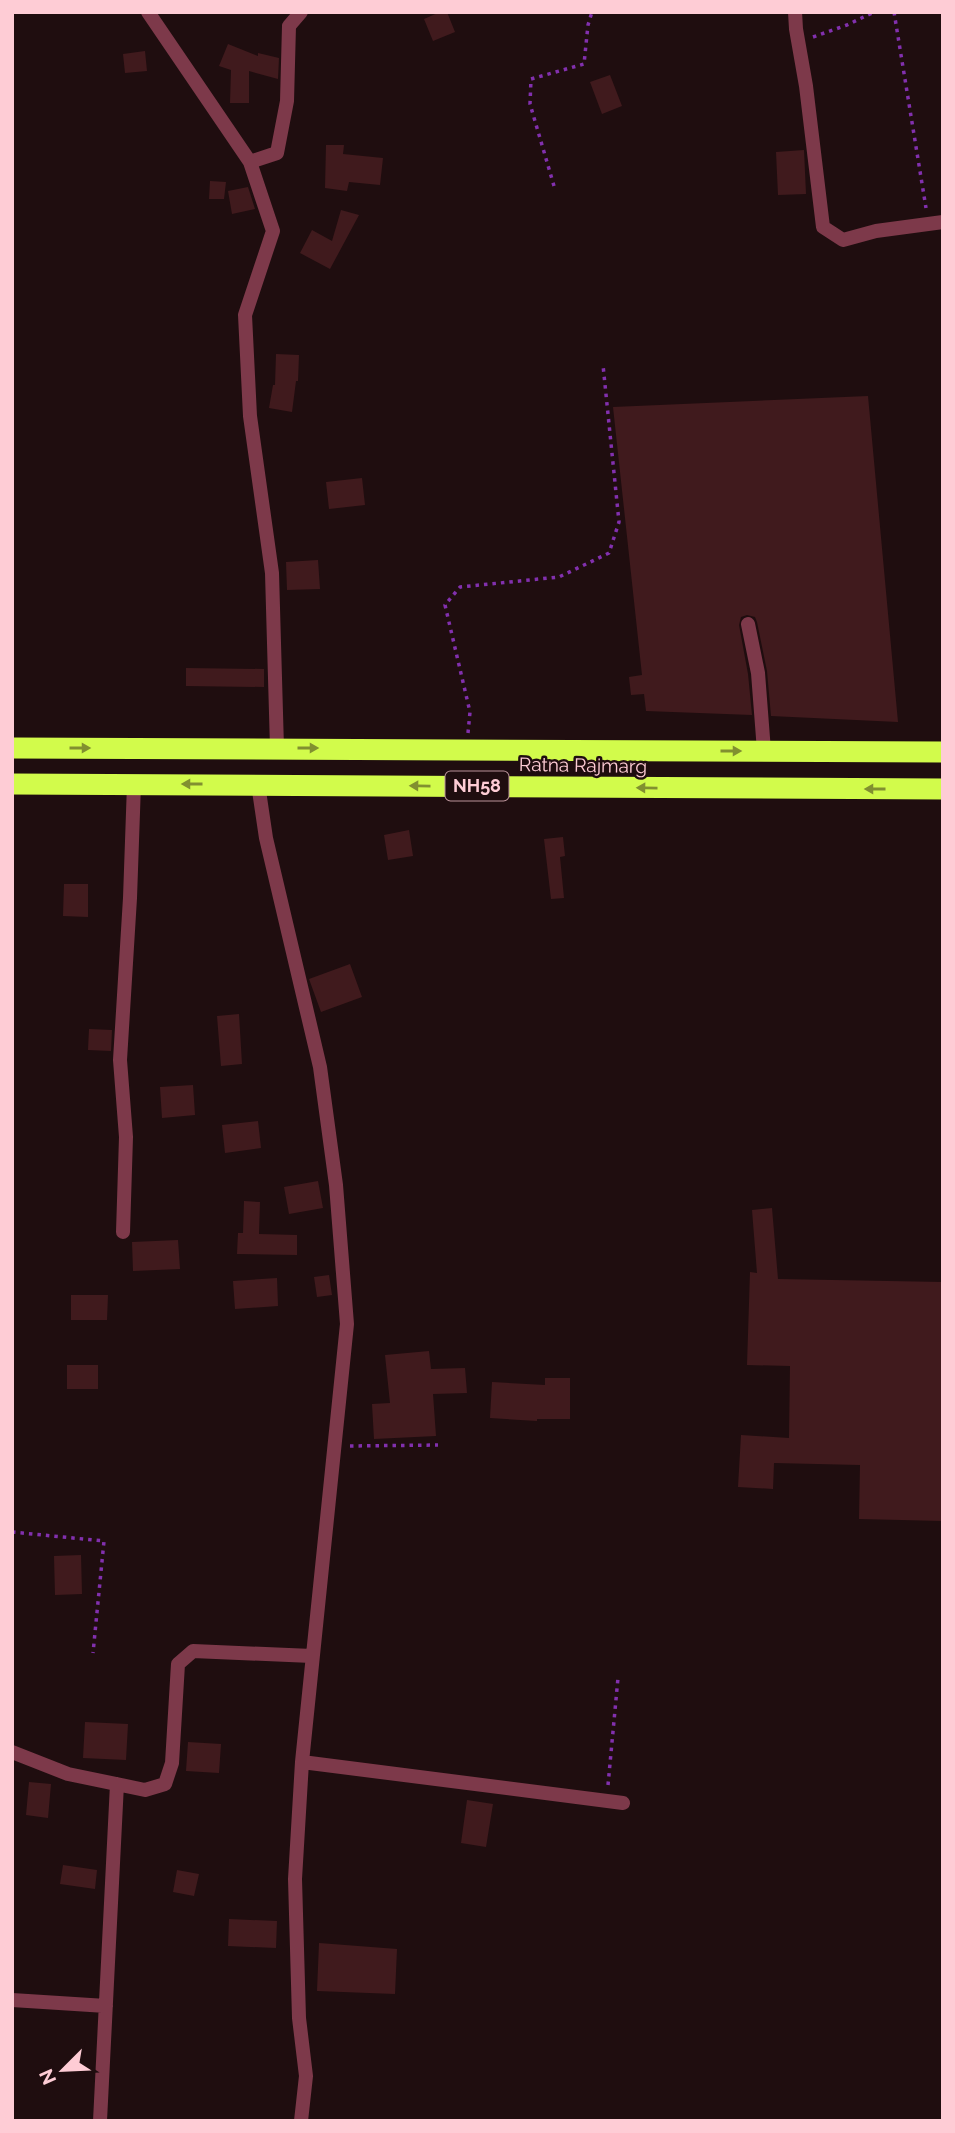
<svg xmlns="http://www.w3.org/2000/svg" width="955" height="2133" font-family="Raleway,sans-serif">
  <style>
    .building { fill: #401a1d }
    .lines { fill: none; stroke-linecap: round; stroke-linejoin: round }
    .path { stroke: #8230ae; stroke-width: 3.5; stroke-dasharray: 3.5 5; stroke-linecap: butt }
    .street { stroke: #7d394a; stroke-width: 14 }
    .highway { stroke: #d2fb4b; stroke-width: 21 }
    .oneway { fill: #819030 }
    .labels { text-anchor: middle; stroke-width: 5; stroke-linejoin: round; paint-order: stroke }
    .shield { fill: #1f0d0f; stroke: #bb939a; stroke-width: 2 }
    .shield-label { font-size: 18px; font-weight: bold; fill: #feccd5 }
    .street-label { font-size: 19px; fill: #feccd5; stroke: #1f0d0f }
  </style>
  <rect width="100%" height="100%" fill="#1f0d0f"/>
  <!-- building -->
  <path class="building" d="M440,12h7l8,20 -22,9 -9,-22z
    M228,44l30,12v-3l21,5 -1,21 -29,-8v32h-19l1,-33 -12,-4z
    M145,51l2,20 -22,2 -2,-19z
    M610,75l12,31 -20,8 -12,-32z
    M326,145h18l-1,9 40,4 -3,27 -31,-3 -2,9 -22,-3z
    M804,150l2,44 -28,1 -2,-43z
    M210,181l16,1 -2,17h-15z
    M248,187l7,22 -23,5 -4,-23z
    M341,210l18,5 -29,54 -30,-16 12,-23 20,11z
    M276,354l23,1 -1,26h-2l-4,31 -23,-4 4,-23h2z
    M868,396l30,326 -127,-6 -4,-45 -10,-49 -2,-5 -8,-2 -6,2 -2,8 9,49 4,41 -106,-4 -2,-17 -13,1 -2,-18 13,-2 -29,-268z
    M362,478l3,27 -36,4 -3,-27z
    M318,560l2,29 -33,1 -1,-28z
    M186,668l78,1v18l-78,-1z
    M409,830l4,26 -25,4 -4,-25z
    M563,837l2,19 -5,1 4,41 -13,1 -7,-60z
    M64,884h24v33l-25,-1z
    M350,964l12,33 -41,15 -12,-33z
    M239,1014l3,50 -21,2 -4,-50z
    M89,1029l23,1 -1,21 -23,-1z
    M193,1085l2,30 -33,3 -2,-31z
    M258,1121l3,27 -36,5 -3,-28z
    M318,1181l5,27 -34,6 -5,-27z
    M244,1201l16,1 -1,32 38,1v20l-60,-1 1,-21h5z
    M772,1208l6,71 165,3v239l-84,-2 1,-54 -86,-2 -1,26 -35,-2 3,-52 48,3 1,-72 -43,-1 3,-93 7,1 -5,-63z
    M178,1240l2,29 -47,2 -1,-29z
    M329,1275l3,20 -15,2 -3,-20z
    M277,1278l1,28 -43,3 -2,-28z
    M71,1295h37l-1,25h-36z
    M429,1351l2,18 34,-1 2,25 -34,1 3,42 -62,3 -2,-35 18,-1 -5,-48z
    M67,1365h31v24h-31z
    M545,1378h25v41h-33v2l-47,-3 2,-36 53,3z
    M81,1555l1,39 -27,1 -1,-39z
    M85,1722l43,2 -2,36 -43,-2z
    M188,1742l33,2 -2,29 -33,-2z
    M29,1782l22,2 -3,34 -22,-3z
    M467,1800l26,4 -7,43 -25,-4z
    M63,1865l34,5 -2,19 -35,-5z
    M177,1870l22,4 -5,22 -21,-4z
    M229,1919l48,2 -1,27 -48,-2z
    M319,1943l78,6 -2,45 -78,-3z"/>
  <g class="lines">
    <!-- path -->
    <path class="path" d="M894,12l32,196
      M813,37l34,-12 27,-13
      M554,186l-24,-82 1,-25 53,-15 4,-39 4,-13
      M468,733l2,-21 -25,-107 15,-18 99,-10 50,-24 10,-31 -16,-157
      M350,1446l88,-1
      M12,1532l92,9 -11,112
      M608,1785l10,-107"/>
    <!-- street -->
    <path class="street" d="M148,12l102,150 23,69 -28,84 5,101 22,157 5,175
      M795,12l1,17 10,57 17,141 20,13 33,-9 67,-9
      M250,162l27,-9 10,-52 2,-75 12,-14
      M748,624l10,49 6,78
      M258,784l8,54 54,229 16,118 11,139 -45,438 -7,117 4,139 7,58 -5,45
      M123,1232l3,-95 -6,-77 10,-162 4,-114
      M12,1752l56,22 77,16 20,-6 7,-21 6,-99 15,-13 119,5
      M302,1762l321,41
      M12,2000l94,6
      M100,2121l17,-337"/>
    <!-- highway -->
    <path class="highway" d="M12,748l931,4
      M12,784l931,5"/>
  </g>
  <!-- one-way arrows -->
  <defs><path id="oneway-solid" d="M-6-.8H1V-3.2L6.5 0L1 3.2V.8H-6Z" transform="scale(1.75)"/></defs>
  <g class="oneway">
    <use href="#oneway-solid" transform="translate(80 748)"/>
    <use href="#oneway-solid" transform="translate(308 748)"/>
    <use href="#oneway-solid" transform="translate(731 751)"/>
    <use href="#oneway-solid" transform="translate(192 784) rotate(180)"/>
    <use href="#oneway-solid" transform="translate(420 786) rotate(-179)"/>
    <use href="#oneway-solid" transform="translate(647 788) rotate(-179)"/>
    <use href="#oneway-solid" transform="translate(875 789) rotate(-180)"/>
  </g>
  <g class="labels">
    <!-- shield labels -->
    <rect class="shield" x="445.5" y="771.5" width="63" height="29" rx="5"/>
    <g class="shield-label">
      <text x="477" y="792">NH58</text>
    </g>
    <!-- street labels -->
    <g class="street-label">
      <text transform="translate(583 765) rotate(1)" y="7">Ratna Rajmarg</text>
    </g>
  </g>
  <!-- border -->
  <rect width="955" height="2133" fill="none" stroke="#feccd5" stroke-width="28"/>
  <!-- north arrow -->
  <g transform="translate(63 2070) rotate(246)" stroke="#1f0d0f" stroke-width="5" paint-order="stroke">
  <path d="M0-5L12 26L0 18L-12 26Z" fill="#feccd5"/>
  <text y="-10" font-size="19" font-weight="bold" text-anchor="middle" fill="#feccd5">N</text>
  </g>
</svg>
